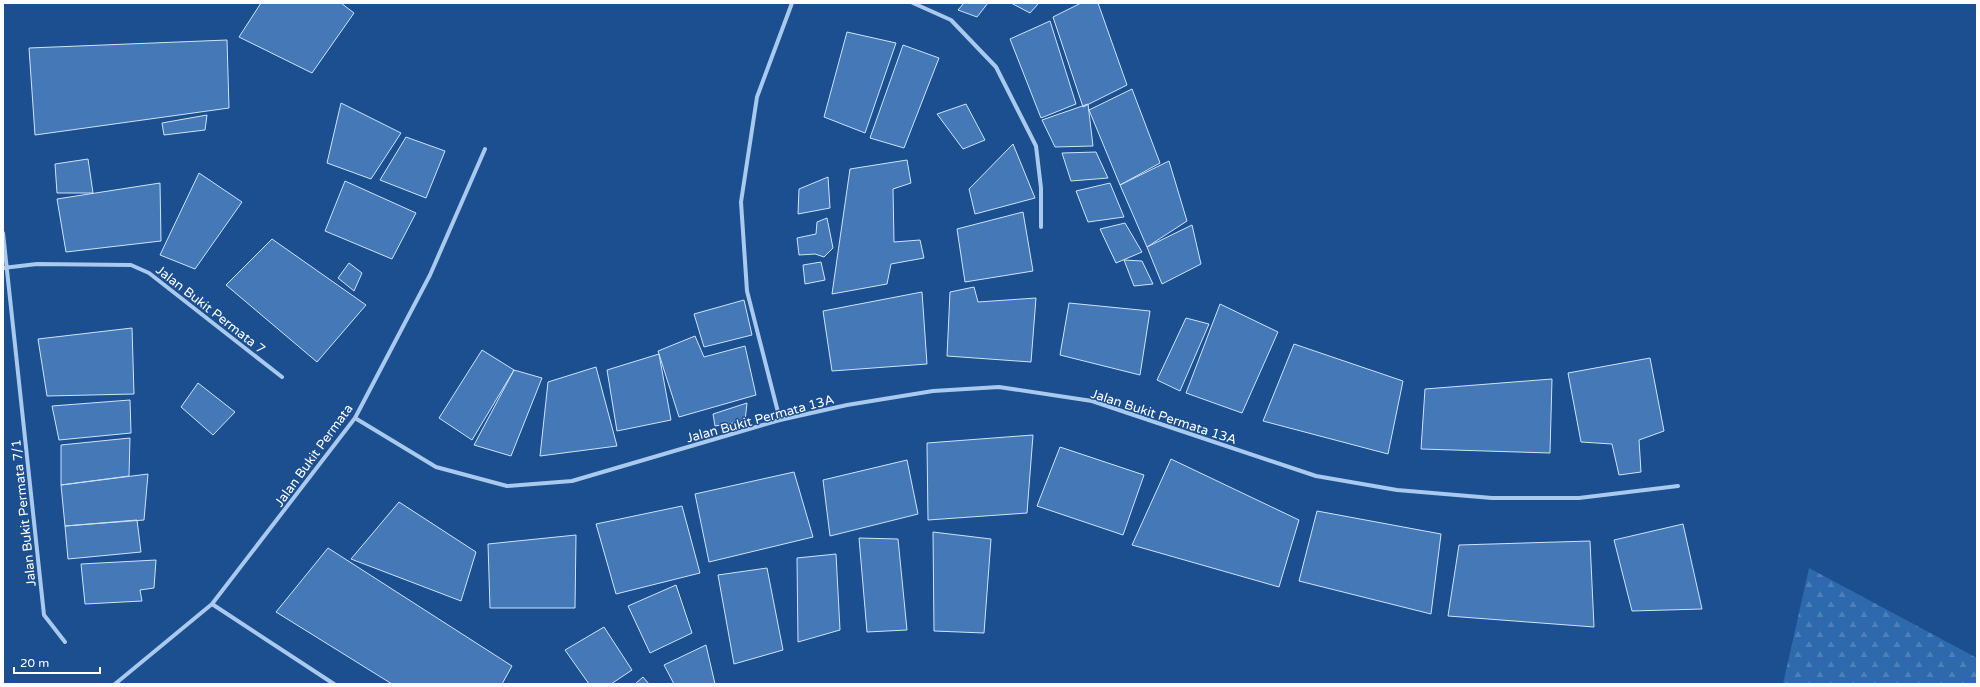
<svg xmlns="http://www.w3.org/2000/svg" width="1980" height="687" font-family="'Varela Round',sans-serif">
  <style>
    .forest { fill: url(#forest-firs) }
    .building { fill: #4478b7; stroke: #cfe3fa }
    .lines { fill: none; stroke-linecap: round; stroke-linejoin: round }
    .minor { stroke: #a9c9ee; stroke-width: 4 }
    .labels { text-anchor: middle; stroke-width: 3; stroke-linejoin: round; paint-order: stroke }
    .street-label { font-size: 13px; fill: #fff; stroke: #1b4f8f }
  </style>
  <defs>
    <pattern id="forest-firs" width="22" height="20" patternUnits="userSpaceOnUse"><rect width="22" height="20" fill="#2e69ad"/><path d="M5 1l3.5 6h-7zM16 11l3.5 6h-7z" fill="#4d80b9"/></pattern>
  </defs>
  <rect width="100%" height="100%" fill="#1b4f8f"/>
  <!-- forest -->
  <path class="forest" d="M1809,568l168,90v26h-194z"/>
  <!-- building -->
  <path class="building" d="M261,3h80l13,10 -42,60 -73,-36z
    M964,3h24l-11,14 -19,-7z
    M1011,3h28l-9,10z
    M1081,3h17l29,82 -44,22 -30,-90z
    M1050,21l26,83 -35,14 -31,-79z
    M847,32l49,11 -31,90 -41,-16z
    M227,40l2,68 -194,27 -6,-87z
    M903,45l36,13 -35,90 -34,-10z
    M1132,89l28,74 -40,22 -31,-75z
    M341,103l60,30 -30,46 -44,-16z
    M966,104l19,36 -22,9 -26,-35z
    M1088,104l5,42 -38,1 -13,-27z
    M207,115l-2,15 -41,5 -2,-12z
    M406,137l39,14 -19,47 -46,-18z
    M1013,144l22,54 -60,16 -6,-25z
    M1096,152l12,26 -37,3 -9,-28z
    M88,159l5,34h-36l-2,-29z
    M907,160l4,23 -18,6 1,53 26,-2 4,18 -33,6 -4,20 -55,10 18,-125z
    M1169,161l18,60 -40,26 -27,-62z
    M199,173l43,29 -47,67 -35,-14z
    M828,177l2,31 -32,6 1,-25z
    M345,181l71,32 -24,46 -67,-28z
    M160,183l1,58 -95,11 -9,-53z
    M1110,183l14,34 -36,5 -12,-31z
    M1023,212l10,59 -68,11 -8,-53z
    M827,218l6,30 -9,9 -9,-3 -16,1 -2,-17 19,-4 1,-12z
    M1125,223l17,29 -26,11 -16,-34z
    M1192,225l9,39 -39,20 -15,-37z
    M272,239l94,66 -49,57 -91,-77z
    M1124,260l18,1 11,23 -19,2z
    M821,262l4,18 -20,4 -2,-19z
    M349,263l13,10 -8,18 -16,-13z
    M974,287l4,15 58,-4 -5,64 -84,-6 3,-64z
    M922,292l5,72 -95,7 -9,-60z
    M744,300l8,35 -48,12 -10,-33z
    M1069,303l81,8 -10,64 -80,-20z
    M1220,304l58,28 -36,81 -56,-20z
    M1186,318l23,6 -29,67 -23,-11z
    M132,328l2,66 -87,2 -9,-57z
    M695,336l9,21 41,-11 11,49 -77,22 -21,-66z
    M1294,344l109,37 -15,73 -125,-33z
    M482,350l32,20 -42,70 -33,-22z
    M659,354l12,66 -54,11 -10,-61z
    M1650,358l14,73 -25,9 2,32 -22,3 -7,-31 -31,-2 -13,-69z
    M596,367l21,79 -77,10 8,-74z
    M514,370l28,8 -31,78 -37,-11z
    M1552,379l-2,74 -129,-4 4,-60z
    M198,383l37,29 -22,23 -32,-28z
    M130,400l1,33 -72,7 -7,-34z
    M747,403l-2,18 -30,5 -2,-12z
    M1033,435l-6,78 -99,7 -1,-77z
    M130,438l-1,38 -68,9v-40z
    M1060,447l84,28 -21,60 -86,-29z
    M1171,459l128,61 -20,67 -147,-42z
    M907,460l11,54 -88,22 -7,-56z
    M794,472l19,65 -104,25 -14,-68z
    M148,474l-4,46 -79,6 -4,-41z
    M399,502l77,50 -15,49 -110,-42z
    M682,506l18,67 -84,21 -20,-70z
    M1317,511l124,23 -10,80 -132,-33z
    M137,520l4,32 -73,7 -3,-33z
    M1683,524l19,85 -70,2 -18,-71z
    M933,532l58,7 -7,94 -50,-2z
    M576,535l-1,73h-85l-2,-64z
    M859,538l39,1 9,91 -40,2z
    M1590,541l4,86 -146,-11 11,-71z
    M328,548l184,118 -10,18h-110l-116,-72z
    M836,554l4,76 -42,12 -1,-84z
    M156,560l-2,28 -14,2 2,11 -57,3 -4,-40z
    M767,568l16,82 -49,14 -16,-89z
    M676,585l16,48 -42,20 -22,-47z
    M604,627l28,43 -21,14h-22l-24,-34z
    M706,645l9,39h-41l-10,-19z
    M643,677l6,7h-14z"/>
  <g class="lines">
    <!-- minor -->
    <path class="minor" d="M913,3l38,17 45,47 40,79 5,42v39
      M3,233l41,382 21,27
      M3,268l34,-4 94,1 18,8 133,104
      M355,418l81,49 71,19 65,-5 208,-61 67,-15 86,-14 66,-4 93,14 224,75 81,14 95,8h87l99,-12
      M780,420l-33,-129 -6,-89 16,-105 35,-94
      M212,604l122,80
      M115,684l97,-80 143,-186 75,-143 55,-126"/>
  </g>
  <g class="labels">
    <!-- street labels -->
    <g class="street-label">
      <text transform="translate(211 309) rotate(38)" y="5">Jalan Bukit Permata 7</text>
      <text transform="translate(1164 416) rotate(18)" y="5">Jalan Bukit Permata 13A</text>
      <text transform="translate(760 418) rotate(-15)" y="5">Jalan Bukit Permata 13A</text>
      <text transform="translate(313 455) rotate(-54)" y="5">Jalan Bukit Permata</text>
      <text transform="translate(23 513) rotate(-96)" y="5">Jalan Bukit Permata 7/1</text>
    </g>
  </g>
  <!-- border -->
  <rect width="1980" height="687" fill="none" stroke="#ffffff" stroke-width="8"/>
  <!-- scale -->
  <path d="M14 667v6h86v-6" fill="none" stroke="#ffffff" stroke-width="2"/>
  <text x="20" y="667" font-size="12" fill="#ffffff" stroke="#1b4f8f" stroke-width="3" paint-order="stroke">20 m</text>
</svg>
